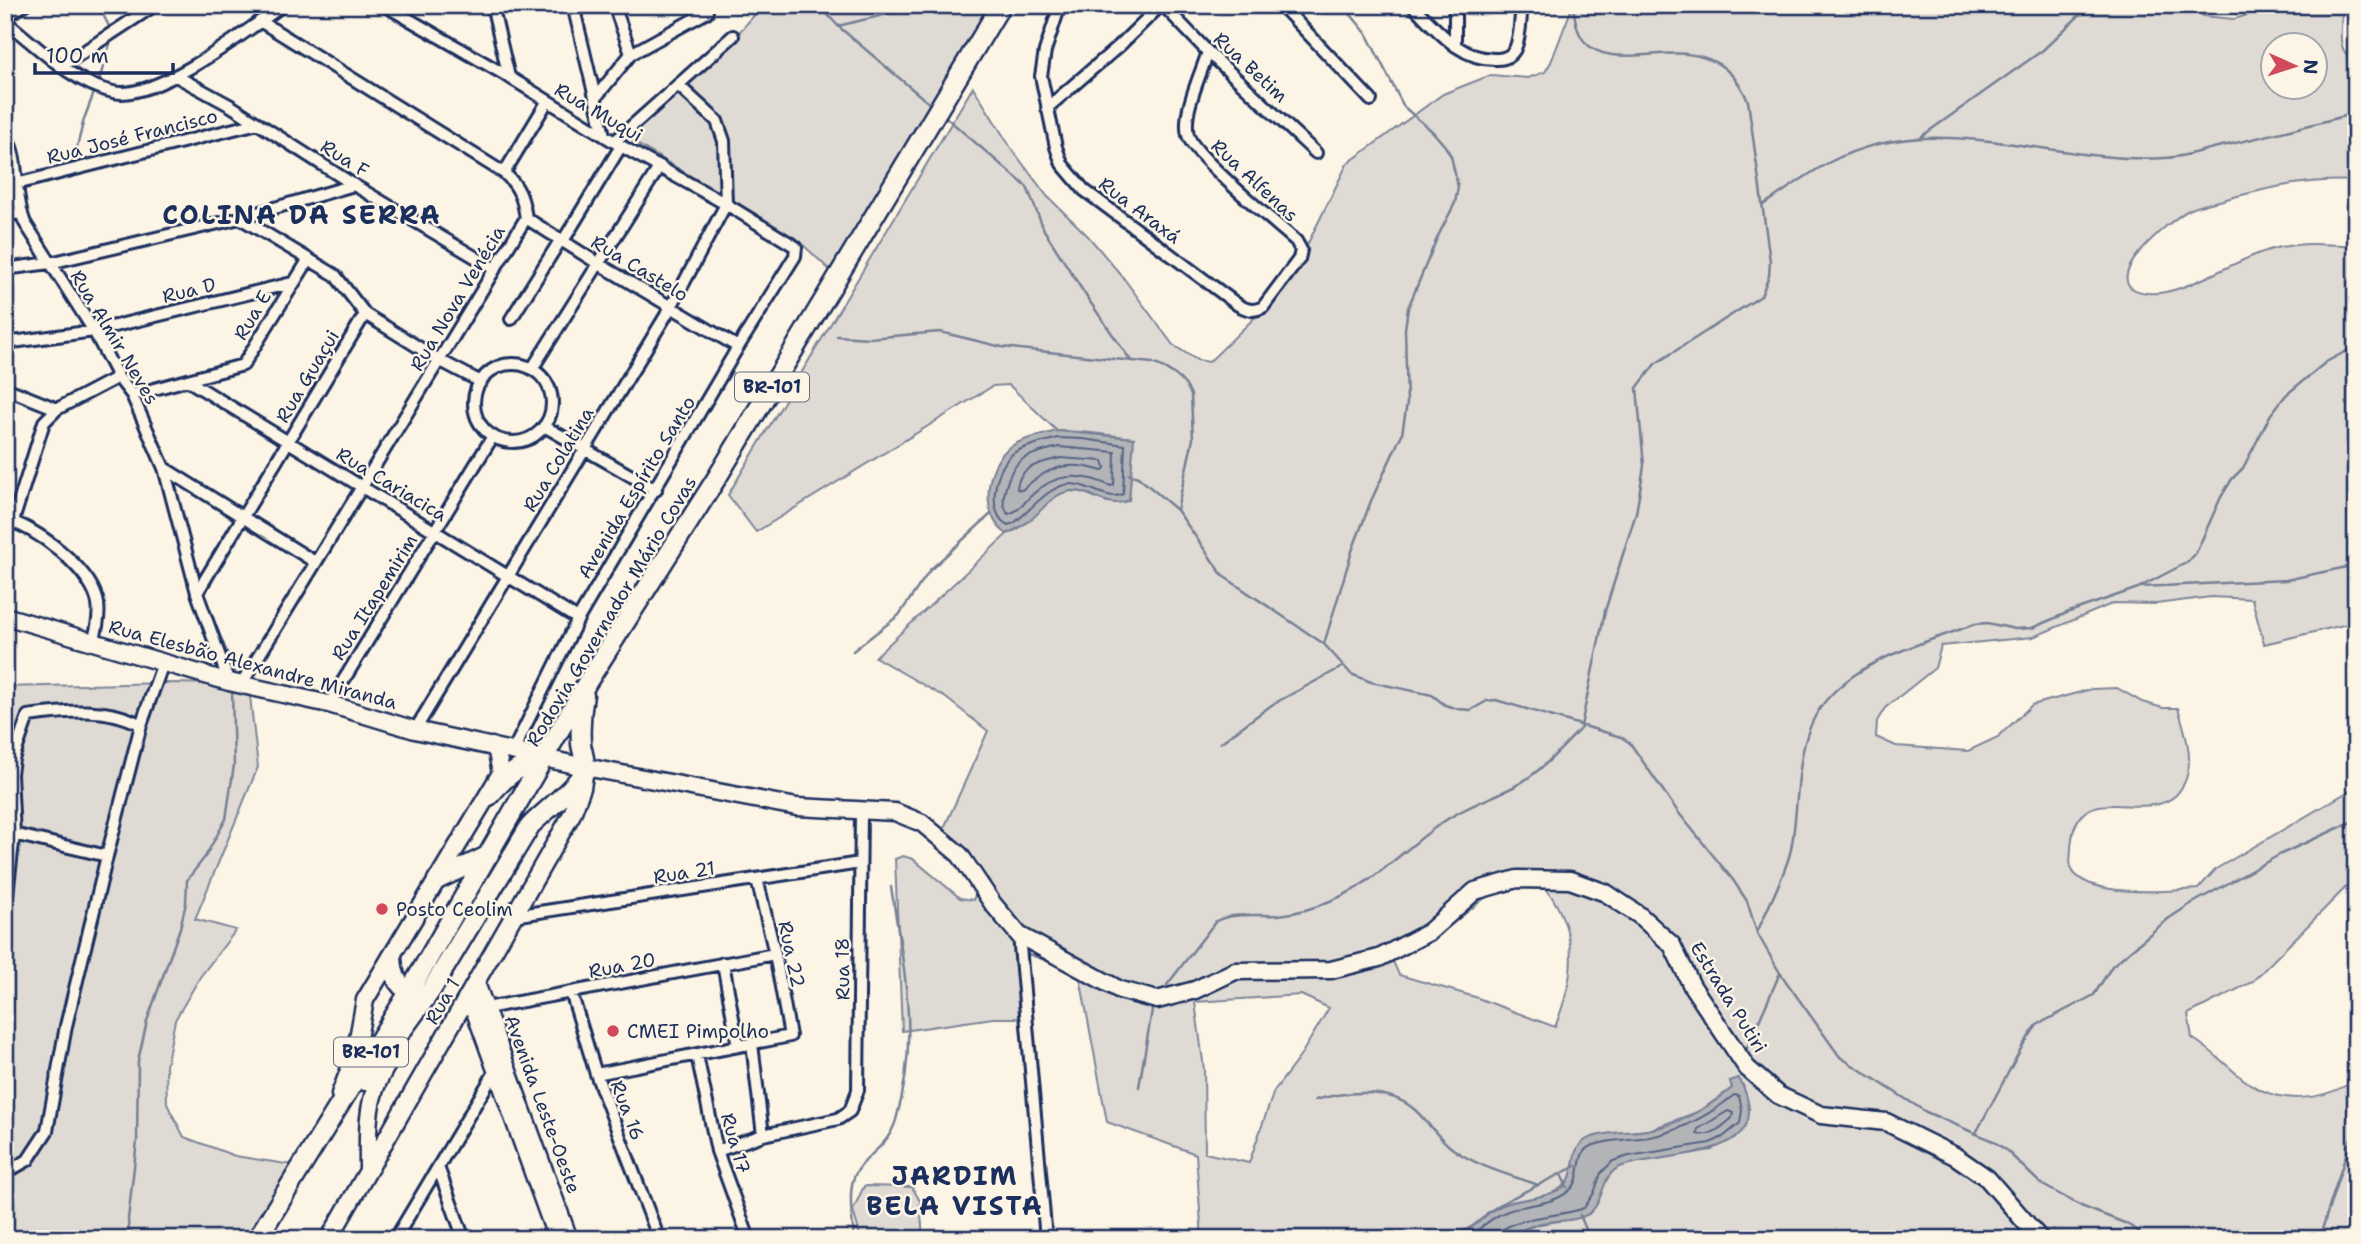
<svg xmlns="http://www.w3.org/2000/svg" width="2361" height="1244" font-family="'Shantell Sans',sans-serif">
  <style>
    .green { fill: #dfdbd4; stroke: #7d8599; stroke-width: 2; fill-rule: evenodd }
    .water { fill: #b2b4b8; stroke: #767f94; stroke-width: 2 }
    .lines { fill: none; stroke-linecap: round; stroke-linejoin: round }
    .shore { stroke: #576482; stroke-width: 2 }
    .stream { stroke: #767f94; stroke-width: 2.5 }
    .street-casing { stroke: #1b2f5e; stroke-width: 16 }
    .secondary-casing { stroke: #1b2f5e; stroke-width: 21 }
    .primary-casing { stroke: #1b2f5e; stroke-width: 23 }
    .street { stroke: #fcf5e5; stroke-width: 10 }
    .secondary { stroke: #fcf5e5; stroke-width: 16 }
    .primary { stroke: #fcf5e5; stroke-width: 18 }
    .poi-dot { fill: #d1495b; stroke: #fcf5e5; stroke-width: 2.5 }
    .labels { text-anchor: middle; stroke-width: 5; stroke-linejoin: round; paint-order: stroke }
    .shield { fill: #fcf5e5; stroke: #5e6a86; stroke-width: 2 }
    .shield-label { font-size: 18px; font-weight: bold; fill: #1b2f5e }
    .street-label { font-size: 19px; fill: #1b2f5e; stroke: #fcf5e5 }
    .poi-label { font-size: 19px; fill: #1b2f5e; stroke: #fcf5e5; text-anchor: start }
    .district-label { font-size: 26px; font-weight: bold; letter-spacing: 2px; fill: #1b2f5e; stroke: #fcf5e5 }
  </style>
  <rect width="100%" height="100%" fill="#fcf5e5"/>
  <filter id="ink" filterUnits="userSpaceOnUse"><feTurbulence type="fractalNoise" baseFrequency=".0143" numOctaves="2"/><feDisplacementMap in="SourceGraphic" scale="14" xChannelSelector="R" yChannelSelector="G"/><feConvolveMatrix kernelMatrix="1 2 1 2 8 2 1 2 1" color-interpolation-filters="sRGB"/></filter>
  <g filter="url(#ink)">
    <!-- green -->
    <path class="green" d="M758,5h239l-162,270 -37,-35 -166,-99v-9c24,-23 51,-42 75,-65 18,-18 34,-37 51,-56z
      M1573,5h451l40,4 1,-4h129l9,11 31,3 48,-14h60c1,24 -9,44 14,58v118c-44,-3 -84,6 -126,17 -13,4 -29,6 -41,12 -18,9 -100,76 -42,83 34,4 85,-32 119,-42 30,-10 59,-7 90,-5v376l-92,22 -12,-45 -41,-2 -55,7 -42,-1 -81,34 -92,9 -6,22 -50,40 -8,13 -1,16 20,9 72,5 30,-14 34,-32 60,-16 25,-1 25,14 21,6h15c8,26 21,63 -2,87 -24,23 -72,-1 -92,18 -10,8 -12,23 -13,34 0,8 -3,19 3,26 21,25 94,18 124,16l18,-20 140,-82v90l-104,105 -64,32 4,24c20,12 34,28 51,41 35,27 77,23 113,1v159h-861l45,-15 39,-6 10,-4 11,-18 7,-19 9,-9 14,-5 82,-13 37,-41 -6,-24 -13,-4 2,7 -32,23 -51,19 -33,3 -44,41c-11,27 -46,22 -69,30 -15,6 -23,19 -36,25 -9,5 -17,3 -26,10h-239l-6,-85 -89,-32 -28,-150 -52,-18 -5,64h-29l-91,13 -7,-172 8,-3 10,3 47,39 13,2c13,-22 -17,-54 -29,-72l44,-97 -42,-33 -71,-41 132,-123 11,-5 39,-34 12,-4 13,1 25,10 22,-2 4,-62 -50,-6 -26,-1 -48,-46 -16,1 -237,146 -28,-37 245,-408 38,61 36,48 41,40 34,40 51,69 24,15 12,2 78,-76 60,-122 96,-70 48,-19 37,3 17,-6 6,-10zM2274,46h42v42h-42zM1542,883c37,47 35,90 13,144l-80,-30 -76,-22 -8,-18 50,-24 55,-44zM1301,995l28,13 -30,50 -25,33 -25,72 -44,-10 -1,-84 -9,-67z
      M166,683l67,1 17,12 8,71 -63,152 41,11 -36,47 -25,43 -9,46 1,38 17,33 51,19 64,10 -44,73h-250v-552z
      M864,1186l48,1 8,14 3,38h-62l-8,-29z"/>
    <!-- water -->
    <path class="water" d="M1057,431l77,7 -5,62c-21,11 -37,-11 -58,-9 -16,2 -26,15 -36,25 -9,8 -18,13 -28,18 -28,-17 -22,-70 3,-87 13,-9 32,-12 47,-16z
      M1738,1078c7,10 11,23 11,35 -2,47 -98,41 -129,54 -20,8 -15,36 -32,47 -13,8 -33,6 -47,9 -16,4 -30,13 -46,16 -17,3 -37,0 -54,0 9,-7 16,-5 25,-9 15,-6 22,-21 40,-26 18,-6 38,-5 56,-16 16,-11 6,-36 22,-47 15,-10 45,-8 63,-11 30,-4 62,-23 85,-42l-2,-7z"/>
    <g class="lines">
      <!-- shore -->
      <path class="shore" d="M1058,438l25,1 42,6 -2,49c-16,8 -36,-12 -54,-10 -22,3 -38,26 -55,39l-6,2c-24,-12 -12,-61 7,-73 13,-7 29,-10 43,-14z
        M1059,447l56,5 -1,33 -3,1c-29,-13 -54,-14 -78,8 -8,7 -14,18 -25,20 -6,-10 -5,-17 -2,-27 7,-31 25,-33 53,-40z
        M1060,458l43,3 2,7 -3,3c-34,-11 -54,-5 -80,19l-5,-1c1,-23 24,-26 43,-31z
        M1728,1111l5,2 -1,5c-10,9 -21,19 -35,16l1,-5z
        M1458,1239c18,-3 28,-19 45,-26 22,-11 51,-6 69,-25 11,-11 3,-36 19,-42 19,-7 38,-6 58,-9 30,-5 62,-23 85,-42l5,1 3,14 -2,13 -17,14 -13,6 -81,13 -16,5 -12,12 -7,20 -10,15c-25,10 -65,6 -86,25l-1,6"/>
      <!-- stream -->
      <path class="stream" d="M98,5l13,25
        M819,5l19,21 93,79
        M1573,5c2,13 3,26 11,36 35,42 127,-28 164,60l22,160 -1,15 -8,20 -106,68 -18,24 7,78 -8,47 -31,98 -24,115
        M838,26l87,-21
        M98,84l14,-47
        M942,114l85,73 17,43 44,69 43,62
        M1922,136l121,-86 47,-45
        M72,167l12,-48 11,-29
        M1763,205c22,-14 44,-31 67,-43 105,-56 224,3 335,-4 18,-1 38,-8 57,-12 45,-10 89,-21 134,-33
        M837,336l32,2 71,-6 62,15 150,16c15,5 33,16 39,32l2,44 -16,71
        M1129,474l9,3 39,33 46,66 101,68 27,30 20,8 61,13 13,10 13,4 13,1 16,-9 9,-1 125,37 9,6 48,69 55,68 14,21 10,32 23,40 60,84 86,55 67,29 13,9 35,34 40,22 46,18 11,7 6,8
        M2141,587l145,-7 70,-15
        M207,604l28,68
        M1324,644l28,-93 19,-50 31,-67 5,-31 -2,-74 3,-21 29,-70 18,-35 3,-16 -7,-31 -6,-10 -13,-15 -28,-24 -38,-74 -23,-28
        M853,651l46,-36 31,-45 61,-56
        M1220,743l53,-39 71,-38
        M1757,933c10,-25 29,-59 34,-84 10,-50 1,-113 38,-152 37,-41 97,-54 146,-73l12,-1 28,6 17,-1 37,-16 69,-24 50,-26 8,-9 25,-56 11,-18 11,-11 28,-54 15,-19 40,-33 30,-16
        M1167,985l49,-64c17,-9 44,-5 63,-6 17,-2 36,-7 51,-14 43,-16 76,-54 113,-79 20,-14 41,-21 62,-31 32,-14 54,-40 77,-64
        M1745,1053l35,-80
        M1139,1087l14,-83
        M1315,1100c30,-9 75,-13 100,10 13,12 23,28 38,39 25,18 57,26 85,36
        M1976,1133l47,-88 14,-20 57,-30 18,-29 56,-47 21,-14 92,-51 75,-34
        M1561,1174l6,13
        M1486,1214l16,-11 74,-37
        M1580,1215l10,24
        M129,1239l-1,-20 9,-78 1,-80 9,-40 33,-93 6,-25 1,-23 18,-23 21,-38 8,-54 -2,-74
        M854,1239c-1,-19 -7,-47 1,-64 11,-22 32,-26 41,-55 24,-81 8,-153 -5,-233
        M2319,1239l37,-116"/>
      <!-- street casing -->
      <g class="street-casing">
        <path id="street" d="M384,5l125,72 112,69 105,58 70,43 -1,9 -57,91 -160,272 -65,132
          M492,5l17,72
          M573,5l31,130
          M614,5l17,49
          M1060,5l-15,46 -4,25 15,71 6,17 22,26 154,115c9,5 16,7 25,2l36,-48 2,-9 -5,-9c-20,-18 -103,-85 -108,-106 -6,-22 13,-61 20,-83
          M1163,5l45,47 108,101
          M1281,5l90,95
          M1412,5c24,23 48,56 85,54 8,0 14,-3 18,-10 6,-13 5,-30 7,-44
          M1455,5v40
          M5,17l19,-12
          M5,21c32,25 67,62 108,71 42,10 135,-62 170,-87
          M62,66l93,-61
          M176,76l55,30 123,79 141,84
          M596,97l35,-43 76,-42
          M1047,108l72,-62 42,-41
          M5,134c16,26 8,61 20,89l69,108 24,46 14,18 32,73 33,125 32,89
          M614,142l119,-106
          M504,173l43,-71
          M16,184l242,-61
          M5,215l15,-2
          M240,218l95,57 30,39 74,46 42,22
          M526,218l73,46 139,83
          M563,241l58,-95
          M5,269l45,-6 190,-45 114,-33
          M511,319l50,-80
          M5,343l89,-12 198,-48
          M474 403a39 39 0 1 1 78 0a39 39 0 1 1-78 0Z
          M532,369l128,-203
          M187,380l391,239
          M5,388l52,21
          M132,395l111,-30 66,-106
          M544,426l112,64
          M164,468l151,94
          M5,520c31,6 83,48 92,79 4,14 0,30 -4,43
          M13,521l31,-99 13,-13 61,-32
          M197,593l168,-279
          M241,685l285,-467c-3,-20 -7,-32 -22,-45l-244,-152
          M329,704l164,-268
          M415,730l256,-423 55,-103 -2,-63 -7,-20 -39,-36
          M5,832l102,24
          M5,912l9,-78 -3,-60 2,-15 15,-43c36,-5 80,-10 113,9
          M513,916l347,-53
          M1019,935l27,304
          M723,963l15,83
          M571,992l25,82 63,165
          M481,1009l294,-55
          M752,1044l11,91
          M697,1055l20,96 32,88
          M596,1074l194,-38 -15,-82 -18,-75
          M717,1151l46,-16 75,-16 12,-8 8,-21 3,-278
          M438,1167l26,72
          M5,1173l23,-13 19,-29 19,-105 41,-170 34,-131 22,-62
          M395,1239l101,-169 4,-1"/>
      </g>
      <!-- secondary casing -->
      <g class="secondary-casing">
        <path id="secondary" d="M5,616l224,66 100,22 86,26 170,37 212,40 98,5 27,11 38,32 33,49 26,31 101,55 37,10 38,-10 40,-19 96,-1 48,-12 50,-26 46,-41 42,-12 53,1 36,13 33,22 33,30 20,41 55,82 31,27 43,20 65,7 69,34 32,22 53,61
          M476,983l93,256
          M469,995l88,244
          M340,1094l15,-39 10,-55 136,-227 -4,-21 -5,-6
          M368,1168c0,-28 -2,-58 9,-84 5,-12 13,-23 19,-35
          M329,1239l243,-425 10,-26 3,-19"/>
      </g>
      <!-- primary casing -->
      <g class="primary-casing">
        <path id="primary" d="M489,796c17,-20 31,-32 57,-39
          M437,880l52,-25
          M392,957c1,21 6,32 27,38
          M365,1081l65,-89 100,-166c12,-13 54,-44 55,-60 0,-7 -3,-15 -4,-22 -1,-17 0,-33 3,-49
          M257,1239l152,-247 179,-311 130,-205 283,-471"/>
      </g>
      <!-- street -->
      <use href="#street" class="street"/>
      <!-- secondary -->
      <use href="#secondary" class="secondary"/>
      <!-- primary -->
      <use href="#primary" class="primary"/>
    </g>
  </g>
  <!-- markers -->
  <g class="poi-dot">
    <circle cx="382" cy="909" r="7"/>
    <circle cx="613" cy="1031" r="7"/>
  </g>
  <g class="labels">
    <!-- shield labels -->
    <g class="shield">
      <rect x="735" y="372.5" width="74" height="29" rx="5"/>
      <rect x="334" y="1037.5" width="74" height="29" rx="5"/>
    </g>
    <g class="shield-label">
      <text x="772" y="393">BR-101</text>
      <text x="371" y="1058">BR-101</text>
    </g>
    <!-- street labels -->
    <g class="street-label">
      <text transform="translate(1251 67) rotate(43)" y="7">Rua Betim</text>
      <text transform="translate(599 112) rotate(30)" y="7">Rua Muqui</text>
      <text transform="translate(132 136) rotate(-14)" y="7">Rua José Francisco</text>
      <text transform="translate(345 158) rotate(32)" y="7">Rua F</text>
      <text transform="translate(1255 180) rotate(43)" y="7">Rua Alfenas</text>
      <text transform="translate(1140 210) rotate(37)" y="7">Rua Araxá</text>
      <text transform="translate(640 268) rotate(31)" y="7">Rua Castelo</text>
      <text transform="translate(189 290) rotate(-14)" y="7">Rua D</text>
      <text transform="translate(457 298) rotate(-59)" y="7">Rua Nova Venécia</text>
      <text transform="translate(252 315) rotate(-59)" y="7">Rua E</text>
      <text transform="translate(115 337) rotate(59)" y="7">Rua Almir Neves</text>
      <text transform="translate(307 376) rotate(-59)" y="7">Rua Guaçui</text>
      <text transform="translate(558 459) rotate(-59)" y="7">Rua Colatina</text>
      <text transform="translate(392 484) rotate(31)" y="7">Rua Cariacica</text>
      <text transform="translate(636 487) rotate(-59)" y="7">Avenida Espírito Santo</text>
      <text transform="translate(374 597) rotate(-58)" y="7">Rua Itapemirim</text>
      <text transform="translate(611 611) rotate(-59)" y="7">Rodovia Governador Mário Covas</text>
      <text transform="translate(253 664) rotate(15)" y="7">Rua Elesbão Alexandre Miranda</text>
      <text transform="translate(684 872) rotate(-9)" y="7">Rua 21</text>
      <text transform="translate(792 954) rotate(78)" y="7">Rua 22</text>
      <text transform="translate(622 965) rotate(-11)" y="7">Rua 20</text>
      <text transform="translate(842 969) rotate(-91)" y="7">Rua 18</text>
      <text transform="translate(1729 997) rotate(58)" y="7">Estrada Putiri</text>
      <text transform="translate(442 1001) rotate(-60)" y="7">Rua 1</text>
      <text transform="translate(543 1104) rotate(70)" y="7">Avenida Leste-Oeste</text>
      <text transform="translate(628 1110) rotate(69)" y="7">Rua 16</text>
      <text transform="translate(736 1143) rotate(74)" y="7">Rua 17</text>
    </g>
    <!-- poi labels -->
    <g class="poi-label">
      <text x="396" y="916">Posto Ceolim</text>
      <text x="627" y="1038">CMEI Pimpolho</text>
    </g>
    <!-- district labels -->
    <g class="district-label">
      <text x="302" y="224">COLINA DA SERRA</text>
      <text x="955" y="1185">JARDIM<tspan x="955" dy="30">BELA VISTA</tspan></text>
    </g>
  </g>
  <!-- margin -->
  <rect width="2361" height="1244" fill="none" stroke="#fcf5e5" stroke-width="28"/>
  <rect x="14" y="14" width="2333" height="1216" fill="none" stroke="#1b2f5e" stroke-width="2.5" filter="url(#ink)"/>
  <!-- north arrow -->
  <g transform="translate(2294 66) rotate(93)"><circle r="33" fill="#fcf5e5" stroke="#a2a6af" stroke-width="2"/>
  <path d="M0-5L12 26L0 18L-12 26Z" fill="#d1495b"/>
  <text y="-10" font-size="19" font-weight="bold" text-anchor="middle" fill="#1b2f5e">N</text>
  </g>
  <!-- scale -->
  <path d="M35 63v10h138v-10" fill="none" stroke="#1b2f5e" stroke-width="3.5"/>
  <text x="46" y="63" font-size="21" fill="#1b2f5e" stroke="#fcf5e5" stroke-width="5" paint-order="stroke">100 m</text>
</svg>
